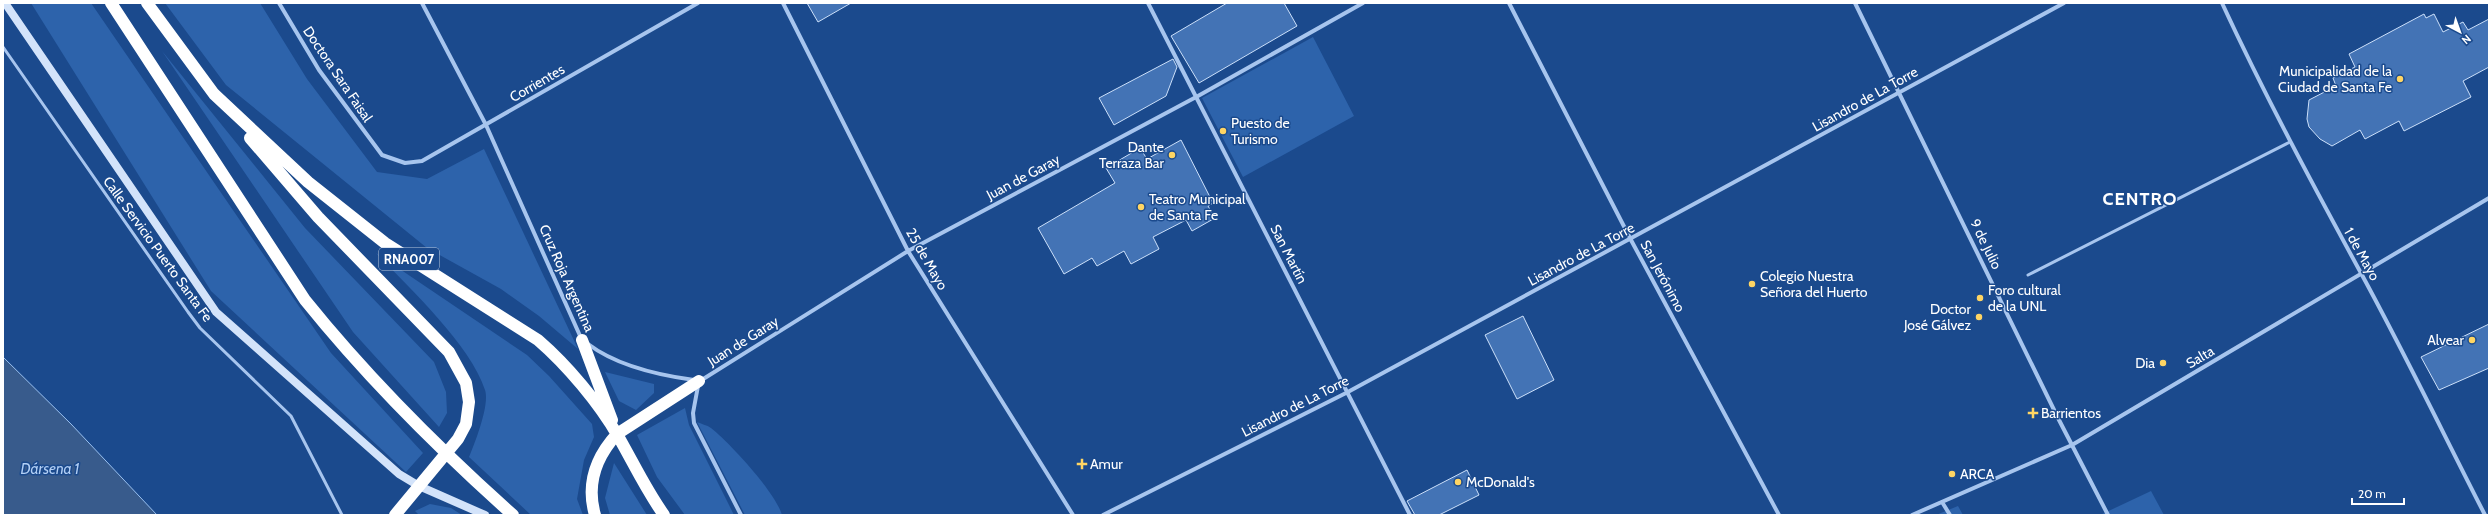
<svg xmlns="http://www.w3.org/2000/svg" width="2492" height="518" font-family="Cabin,sans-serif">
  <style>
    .green { fill: #2d63ab }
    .water { fill: #385b8c; stroke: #99c0f0 }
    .building { fill: #4373b5; stroke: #cce0fa }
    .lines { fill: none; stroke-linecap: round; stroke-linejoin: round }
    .lane { stroke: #a7c5ee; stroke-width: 3 }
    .street { stroke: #a7c5ee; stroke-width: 4 }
    .secondary { stroke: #d3e3fa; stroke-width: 8 }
    .highway { stroke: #fff; stroke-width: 12 }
    .poi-dot { fill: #ffd563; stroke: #1b4a8d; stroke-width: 1.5 }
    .labels { text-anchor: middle; stroke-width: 3; stroke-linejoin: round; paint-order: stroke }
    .shield { fill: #1b4a8d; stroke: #bbc9dd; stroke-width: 1 }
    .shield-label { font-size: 13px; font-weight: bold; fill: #fff }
    .poi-label { font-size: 14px; fill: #fff; stroke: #1b4a8d; text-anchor: start }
    .street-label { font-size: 14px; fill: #fff; stroke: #1b4a8d }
    .water-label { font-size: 15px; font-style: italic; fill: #b2cff5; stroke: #1b4a8d }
    .district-label { font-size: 18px; font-weight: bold; letter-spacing: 1px; fill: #fff; stroke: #1b4a8d }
  </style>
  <rect width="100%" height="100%" fill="#1b4a8d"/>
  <!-- green -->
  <path class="green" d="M31,3h60l240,350 92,100 -17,19 -195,-181z
    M165,3h95l47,76 70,93 50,7 57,-30 94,200 -39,-33 -38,-27 -74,-41 -201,-163z
    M1313,37l41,79 -111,61 -41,-79z
    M162,51l143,177 129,134 12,30 1,21 -8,14 -86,-95z
    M376,253l151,102 22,21 43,48 2,13 -10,23 -7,39 6,16h-52l-62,-58c6,-14 21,-53 16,-67 -15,-46 -75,-101 -109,-137z
    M605,372l49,12v9l-18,17 -17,-9z
    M685,408l4,17 45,90h-49l-28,-38 -20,-42z
    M697,422c4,2 10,3 14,6 19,15 65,65 71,87h-37z
    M614,463l33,52h-37l-5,-17z
    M2151,491l13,24h-64z
    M430,504l21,4 11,7h-43l-4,-4z
    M1958,506l5,9h-27z"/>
  <!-- water -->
  <path class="water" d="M3,357l68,67 86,91h-154z"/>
  <!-- building -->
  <path class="building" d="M807,3h44l-33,19z
    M1227,3h57l13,23 -98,57 -28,-47z
    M2424,14l2,4 8,-4 9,18 20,-10 5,8 21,-11v48l-26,14 8,16 -67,34 -5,-10 -34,18 -5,-9 -28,16 -12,-7 -11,-12 -2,-8 2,-19 27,-14 -3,-8 22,-11 -6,-13z
    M1173,59l4,8 -11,29 -52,29 -15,-27z
    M1181,140l32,63 -5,3 7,12 -23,13 -6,-11 -33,17 6,12 -28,15 -7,-13 -27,15 -5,-8 -28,16 -26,-46 77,-45 -9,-15 34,-20 7,11z
    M1523,316l31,64 -37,19 -32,-64z
    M2489,324v44l-50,22 -18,-33z
    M1467,470l12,25 -40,20h-24l-8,-14z"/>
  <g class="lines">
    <!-- lane -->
    <path class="lane" d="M3,47l185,265 12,16 91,88 51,99
      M2028,275l262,-133"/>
    <!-- street -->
    <path class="street" d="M279,3l40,67 63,85 23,8 17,-2 276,-158
      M422,3l64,122 95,213
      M783,3l125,248 165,264
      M1148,3l262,512
      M1509,3l122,237 148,275
      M1855,3l203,415 50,97
      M2222,3c43,93 91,182 140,272 43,79 82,160 123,240
      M588,344c29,22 69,31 106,36
      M700,381l208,-130 290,-155 165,-93
      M698,386l-5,27 1,10 47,92
      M1942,502l8,13
      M1103,515l243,-122 718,-390
      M1912,515l160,-70 417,-247"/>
    <!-- secondary -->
    <path class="secondary" d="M5,3l211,309 183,162 20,12 66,29"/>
    <!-- highway -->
    <path class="highway" d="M111,3l194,297c62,77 134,149 208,215
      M147,3l67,91 94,88 77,61 153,97c29,25 61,63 80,96 15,26 28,54 46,79
      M250,138l68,79 131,135 17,31 3,19 -3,22 -8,15 -63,76
      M582,340l30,80
      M595,515c-9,-31 1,-58 22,-81l82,-53"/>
  </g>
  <!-- markers -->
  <g class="poi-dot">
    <circle cx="2400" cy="79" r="4"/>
    <circle cx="1223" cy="131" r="4"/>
    <circle cx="1172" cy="155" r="4"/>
    <circle cx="1141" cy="207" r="4"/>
    <circle cx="1752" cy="284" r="4"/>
    <circle cx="1980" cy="298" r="4"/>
    <circle cx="1979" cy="317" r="4"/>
    <circle cx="2472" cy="340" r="4"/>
    <circle cx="2163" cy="363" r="4"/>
    <path d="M2031 407h4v4h4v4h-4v4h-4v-4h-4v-4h4z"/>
    <path d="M1080 458h4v4h4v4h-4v4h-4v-4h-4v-4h4z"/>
    <circle cx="1952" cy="474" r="4"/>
    <circle cx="1458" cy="482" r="4"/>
  </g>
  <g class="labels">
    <!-- shield labels -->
    <rect class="shield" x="379" y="248" width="60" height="22" rx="3"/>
    <g class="shield-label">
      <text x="409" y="264">RNA007</text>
    </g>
    <!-- poi labels -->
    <g class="poi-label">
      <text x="2392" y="76" text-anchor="end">Municipalidad de la<tspan x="2392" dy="16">Ciudad de Santa Fe</tspan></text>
      <text x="1231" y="128">Puesto de<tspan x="1231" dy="16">Turismo</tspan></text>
      <text x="1164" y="152" text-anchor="end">Dante<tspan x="1164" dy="16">Terraza Bar</tspan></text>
      <text x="1149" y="204">Teatro Municipal<tspan x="1149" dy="16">de Santa Fe</tspan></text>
      <text x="1760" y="281">Colegio Nuestra<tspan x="1760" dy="16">Señora del Huerto</tspan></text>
      <text x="1988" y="295">Foro cultural<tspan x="1988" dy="16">de la UNL</tspan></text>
      <text x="1971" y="314" text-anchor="end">Doctor<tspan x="1971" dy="16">José Gálvez</tspan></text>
      <text x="2464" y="345" text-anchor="end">Alvear</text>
      <text x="2155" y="368" text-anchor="end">Dia</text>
      <text x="2041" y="418">Barrientos</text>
      <text x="1090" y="469">Amur</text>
      <text x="1960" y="479">ARCA</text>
      <text x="1466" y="487">McDonald's</text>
    </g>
    <!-- street labels -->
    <g class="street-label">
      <text transform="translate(338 74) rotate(56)" y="5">Doctora Sara Faisal</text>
      <text transform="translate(537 83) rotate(-30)" y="5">Corrientes</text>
      <text transform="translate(1865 99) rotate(-29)" y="5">Lisandro de La Torre</text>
      <text transform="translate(1023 177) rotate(-28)" y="5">Juan de Garay</text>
      <text transform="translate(1986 244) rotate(64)" y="5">9 de Julio</text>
      <text transform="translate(158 249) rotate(54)" y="5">Calle Servicio Puerto Santa Fe</text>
      <text transform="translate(1289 254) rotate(63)" y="5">San Martín</text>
      <text transform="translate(1581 254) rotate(-28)" y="5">Lisandro de La Torre</text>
      <text transform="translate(2362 254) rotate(61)" y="5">1 de Mayo</text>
      <text transform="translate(927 259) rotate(60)" y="5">25 de Mayo</text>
      <text transform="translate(1663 276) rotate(62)" y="5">San Jerónimo</text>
      <text transform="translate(567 278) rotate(66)" y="5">Cruz Roja Argentina</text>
      <text transform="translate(743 341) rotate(-32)" y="5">Juan de Garay</text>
      <text transform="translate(2200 357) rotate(-30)" y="5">Salta</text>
      <text transform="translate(1295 406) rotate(-27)" y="5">Lisandro de La Torre</text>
    </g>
    <!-- water labels -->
    <g class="water-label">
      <text x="50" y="474">Dársena 1</text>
    </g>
    <!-- district labels -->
    <g class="district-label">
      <text x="2140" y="205">CENTRO</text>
    </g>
  </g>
  <!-- border -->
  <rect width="2492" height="518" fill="none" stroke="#ffffff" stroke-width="8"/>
  <!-- north arrow -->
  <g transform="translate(2460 32) rotate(139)" stroke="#1b4a8d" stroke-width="3" paint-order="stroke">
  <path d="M0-3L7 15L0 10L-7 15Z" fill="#ffffff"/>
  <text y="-6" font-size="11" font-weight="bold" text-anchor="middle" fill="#ffffff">N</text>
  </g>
  <!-- scale -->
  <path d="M2352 498v6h52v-6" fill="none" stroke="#ffffff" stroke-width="2"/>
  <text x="2358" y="498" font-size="12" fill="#ffffff" stroke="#1b4a8d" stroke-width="3" paint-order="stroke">20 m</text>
</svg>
